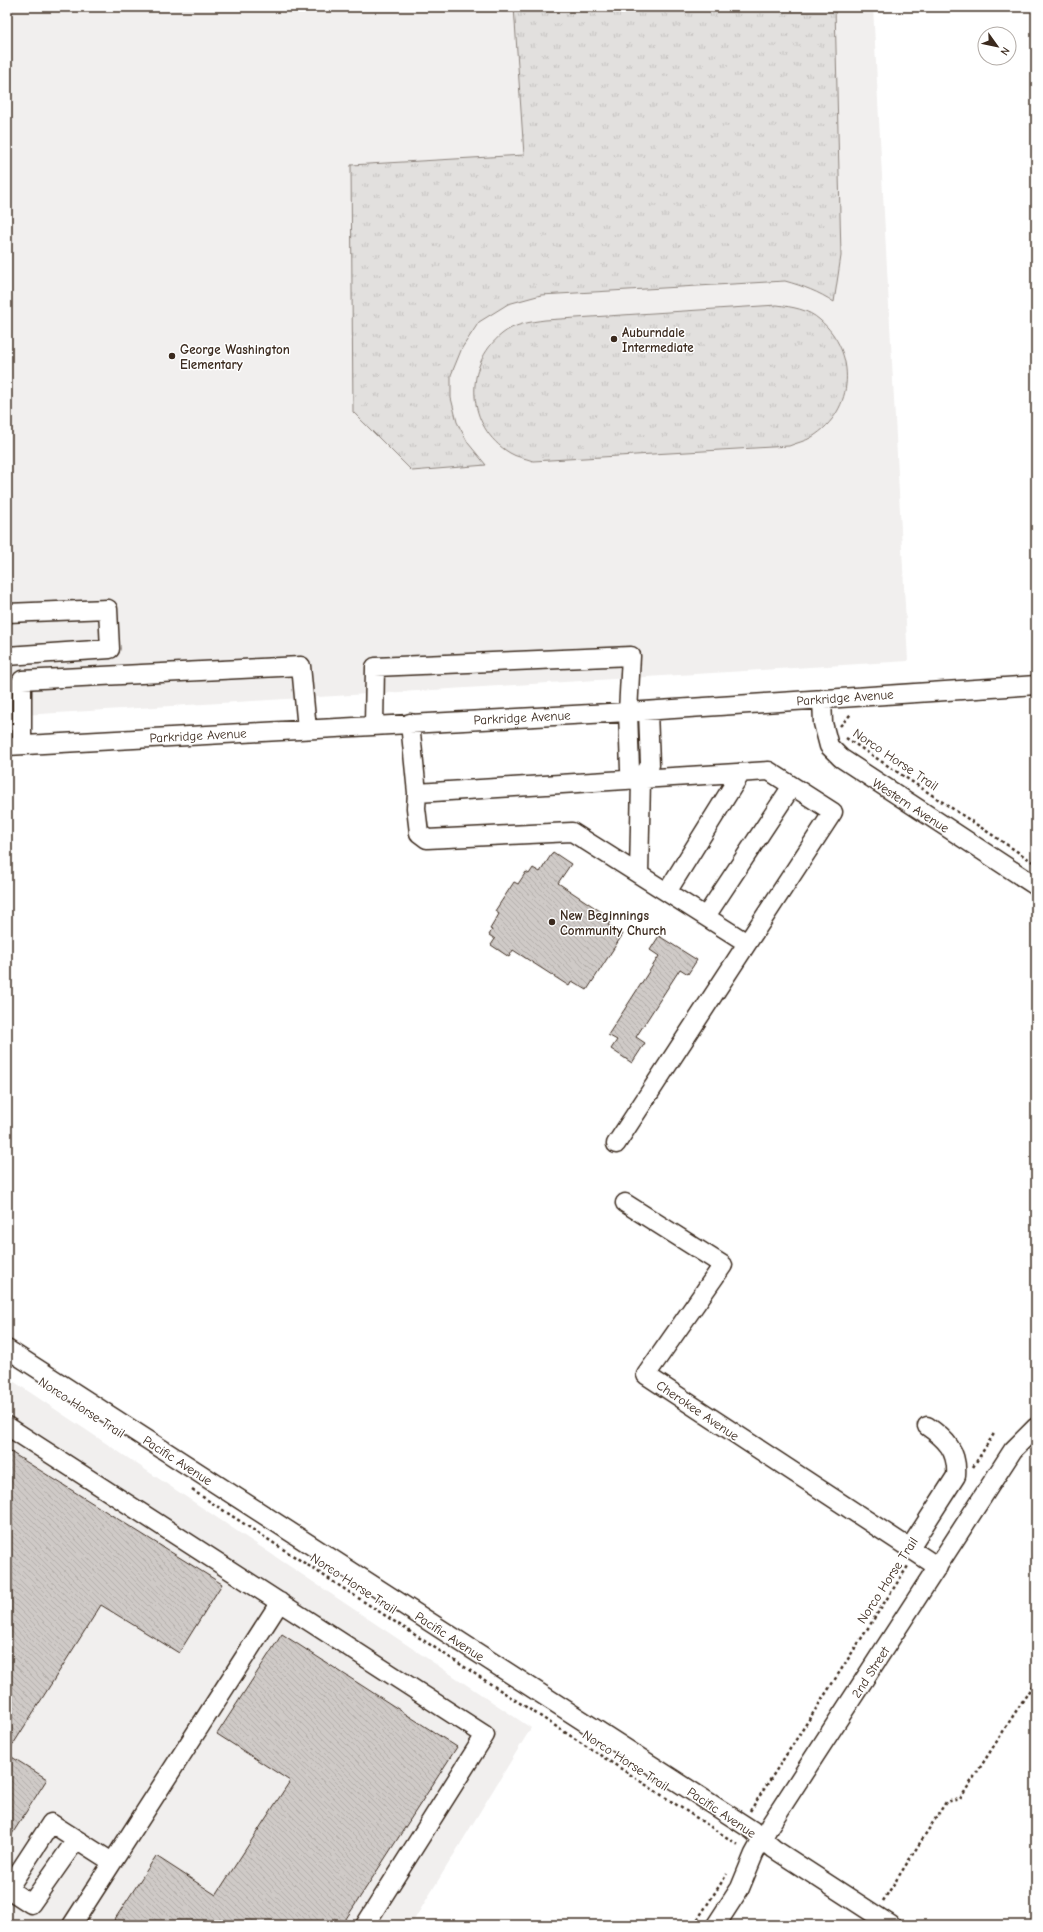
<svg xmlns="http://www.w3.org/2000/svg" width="1043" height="1932" font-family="'Comic Neue',sans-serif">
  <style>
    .built { fill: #f1efee }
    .grass { fill: url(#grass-tufts); stroke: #8e857e }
    .building { fill: url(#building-back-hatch); stroke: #3b2a1e }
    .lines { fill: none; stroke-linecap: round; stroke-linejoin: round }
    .minor-casing { stroke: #3b2a1e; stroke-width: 21 }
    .path { stroke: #3b2a1e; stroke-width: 2.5; stroke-dasharray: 3 3; stroke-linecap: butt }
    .minor { stroke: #fff; stroke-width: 18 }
    .poi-dot { fill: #3b2a1e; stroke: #fff; stroke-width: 1.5 }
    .labels { text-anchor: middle; stroke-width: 3; stroke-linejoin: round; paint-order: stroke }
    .poi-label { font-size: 13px; font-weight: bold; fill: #3b2a1e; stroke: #fff; text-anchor: start }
    .street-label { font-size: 13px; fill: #3b2a1e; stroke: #fff }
  </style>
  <defs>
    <pattern id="grass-tufts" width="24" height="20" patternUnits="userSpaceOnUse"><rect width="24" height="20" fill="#e2e0de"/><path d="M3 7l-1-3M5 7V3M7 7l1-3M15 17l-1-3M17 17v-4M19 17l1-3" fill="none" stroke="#c3c0be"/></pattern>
    <pattern id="building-back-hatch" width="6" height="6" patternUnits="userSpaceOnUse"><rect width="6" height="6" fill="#cfcac7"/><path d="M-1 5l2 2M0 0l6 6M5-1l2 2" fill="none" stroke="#b3aeaa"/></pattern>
  </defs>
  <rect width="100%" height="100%" fill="#fff"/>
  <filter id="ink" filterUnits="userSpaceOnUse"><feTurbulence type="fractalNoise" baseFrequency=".025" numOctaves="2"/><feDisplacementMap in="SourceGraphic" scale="8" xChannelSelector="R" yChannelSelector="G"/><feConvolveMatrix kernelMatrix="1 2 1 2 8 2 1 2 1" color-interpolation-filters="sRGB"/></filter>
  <g filter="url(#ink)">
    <!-- built -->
    <path class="built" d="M7,7h866l35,654 -901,55z
      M7,1377l524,351 -120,197h-404z"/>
    <!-- grass -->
    <path class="grass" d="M514,7h321l6,249 -7,46c-15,-10 -31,-16 -49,-21l-244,14 -33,9 -29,18 -17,26 -11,27v23l6,24 11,21 18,22 -74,6 -59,-59 -2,-247 173,-10z
      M777,305c15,2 31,4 43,15 37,32 36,90 -8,117 -6,4 -16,6 -23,9l-256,15c-8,-3 -17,-4 -23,-8 -44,-26 -47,-88 -8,-119 12,-10 28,-12 43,-14z"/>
    <!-- building -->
    <path class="building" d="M553,852l18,12 -13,19 54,36 -4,6 15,9 -36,56 -15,-9 -3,5 -56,-36 -4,7 -18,-12 4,-6 -6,-4 3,-5 -2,-1 9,-15 -4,-3 19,-29 4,2 8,-12 3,2 4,-6 7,4z
      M659,936l38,24 -9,14 -8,-5 -44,68 9,6 -13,20 -21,-14 6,-9 -9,-5 51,-79 -9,-6z
      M9,1451l213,133 -43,69 -78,-48 -94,149 40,25 -40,63v-388z
      M282,1634l175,113 -115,178h-231l45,-69 60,39 74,-114 -73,-47z"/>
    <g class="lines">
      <!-- minor casing -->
      <g class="minor-casing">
        <path id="minor" d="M7,613l101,-4 2,40 -103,7
          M822,699l1,24 6,23 12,12 195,128
          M410,723l7,70
          M374,725l1,-58 256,-11 -3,56 2,58 11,10
          M22,745v-65l279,-14 6,63
          M7,746l621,-34 408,-27
          M639,874l2,-94 9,-15 -2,-54
          M667,892l74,-119
          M706,916l86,-130
          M616,1144l217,-332 -64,-41 -352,22 -1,15 3,25 8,6 145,-7 175,111
          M625,1203l98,62 -77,110 292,192
          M7,1349l745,481 22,19 117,76
          M7,1426l478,309 -120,190
          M909,1549l47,-73c2,-25 -10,-37 -29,-50
          M76,1840l-45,64 -23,-15 43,-66 61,39
          M72,1925l208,-323
          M716,1925l24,-37 14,-34 16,-29 243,-375 23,-23"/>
      </g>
      <!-- path -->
      <path class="path" d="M840,726l11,-12
        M846,738l190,126
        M973,1467l22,-35
        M192,1490l548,356
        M750,1811l158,-245
        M883,1901l63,-99 14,-3 76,-119
        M694,1925l33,-51"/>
      <!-- minor -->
      <use href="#minor" class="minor"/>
    </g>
  </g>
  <!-- markers -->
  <g class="poi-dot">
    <circle cx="614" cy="339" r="4"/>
    <circle cx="172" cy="356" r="4"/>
    <circle cx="552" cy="922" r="4"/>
  </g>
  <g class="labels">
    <!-- poi labels -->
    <g class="poi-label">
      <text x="622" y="337">Auburndale<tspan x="622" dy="15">Intermediate</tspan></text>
      <text x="180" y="354">George Washington<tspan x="180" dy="15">Elementary</tspan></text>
      <text x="560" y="920">New Beginnings<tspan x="560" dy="15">Community Church</tspan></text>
    </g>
    <!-- street labels -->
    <g class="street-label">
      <text transform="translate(845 697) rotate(-4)" y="5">Parkridge Avenue</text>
      <text transform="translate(522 717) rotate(-3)" y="5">Parkridge Avenue</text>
      <text transform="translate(198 735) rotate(-3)" y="5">Parkridge Avenue</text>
      <text transform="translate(896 759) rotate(34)" y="5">Norco Horse Trail</text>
      <text transform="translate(911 805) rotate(33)" y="5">Western Avenue</text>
      <text transform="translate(82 1407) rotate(33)" y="5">Norco Horse Trail</text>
      <text transform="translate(698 1410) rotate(34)" y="5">Cherokee Avenue</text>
      <text transform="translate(178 1460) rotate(33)" y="5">Pacific Avenue</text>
      <text transform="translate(887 1580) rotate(-57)" y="5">Norco Horse Trail</text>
      <text transform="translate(354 1583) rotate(33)" y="5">Norco Horse Trail</text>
      <text transform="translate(450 1636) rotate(33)" y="5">Pacific Avenue</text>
      <text transform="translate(870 1672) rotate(-57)" y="5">2nd Street</text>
      <text transform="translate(626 1760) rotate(33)" y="5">Norco Horse Trail</text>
      <text transform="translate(722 1812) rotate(34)" y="5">Pacific Avenue</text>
    </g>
  </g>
  <!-- margin -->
  <rect width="1043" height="1932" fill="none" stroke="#fff" stroke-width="24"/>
  <rect x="12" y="12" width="1019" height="1908" fill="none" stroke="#3b2a1e" stroke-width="1.5" filter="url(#ink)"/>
  <!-- north arrow -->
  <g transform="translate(997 46) rotate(123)"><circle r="19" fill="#ffffff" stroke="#b1aaa5"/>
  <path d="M0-3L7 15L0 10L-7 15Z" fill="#3b2a1e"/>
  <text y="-6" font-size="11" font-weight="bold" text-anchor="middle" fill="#3b2a1e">N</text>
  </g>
</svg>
